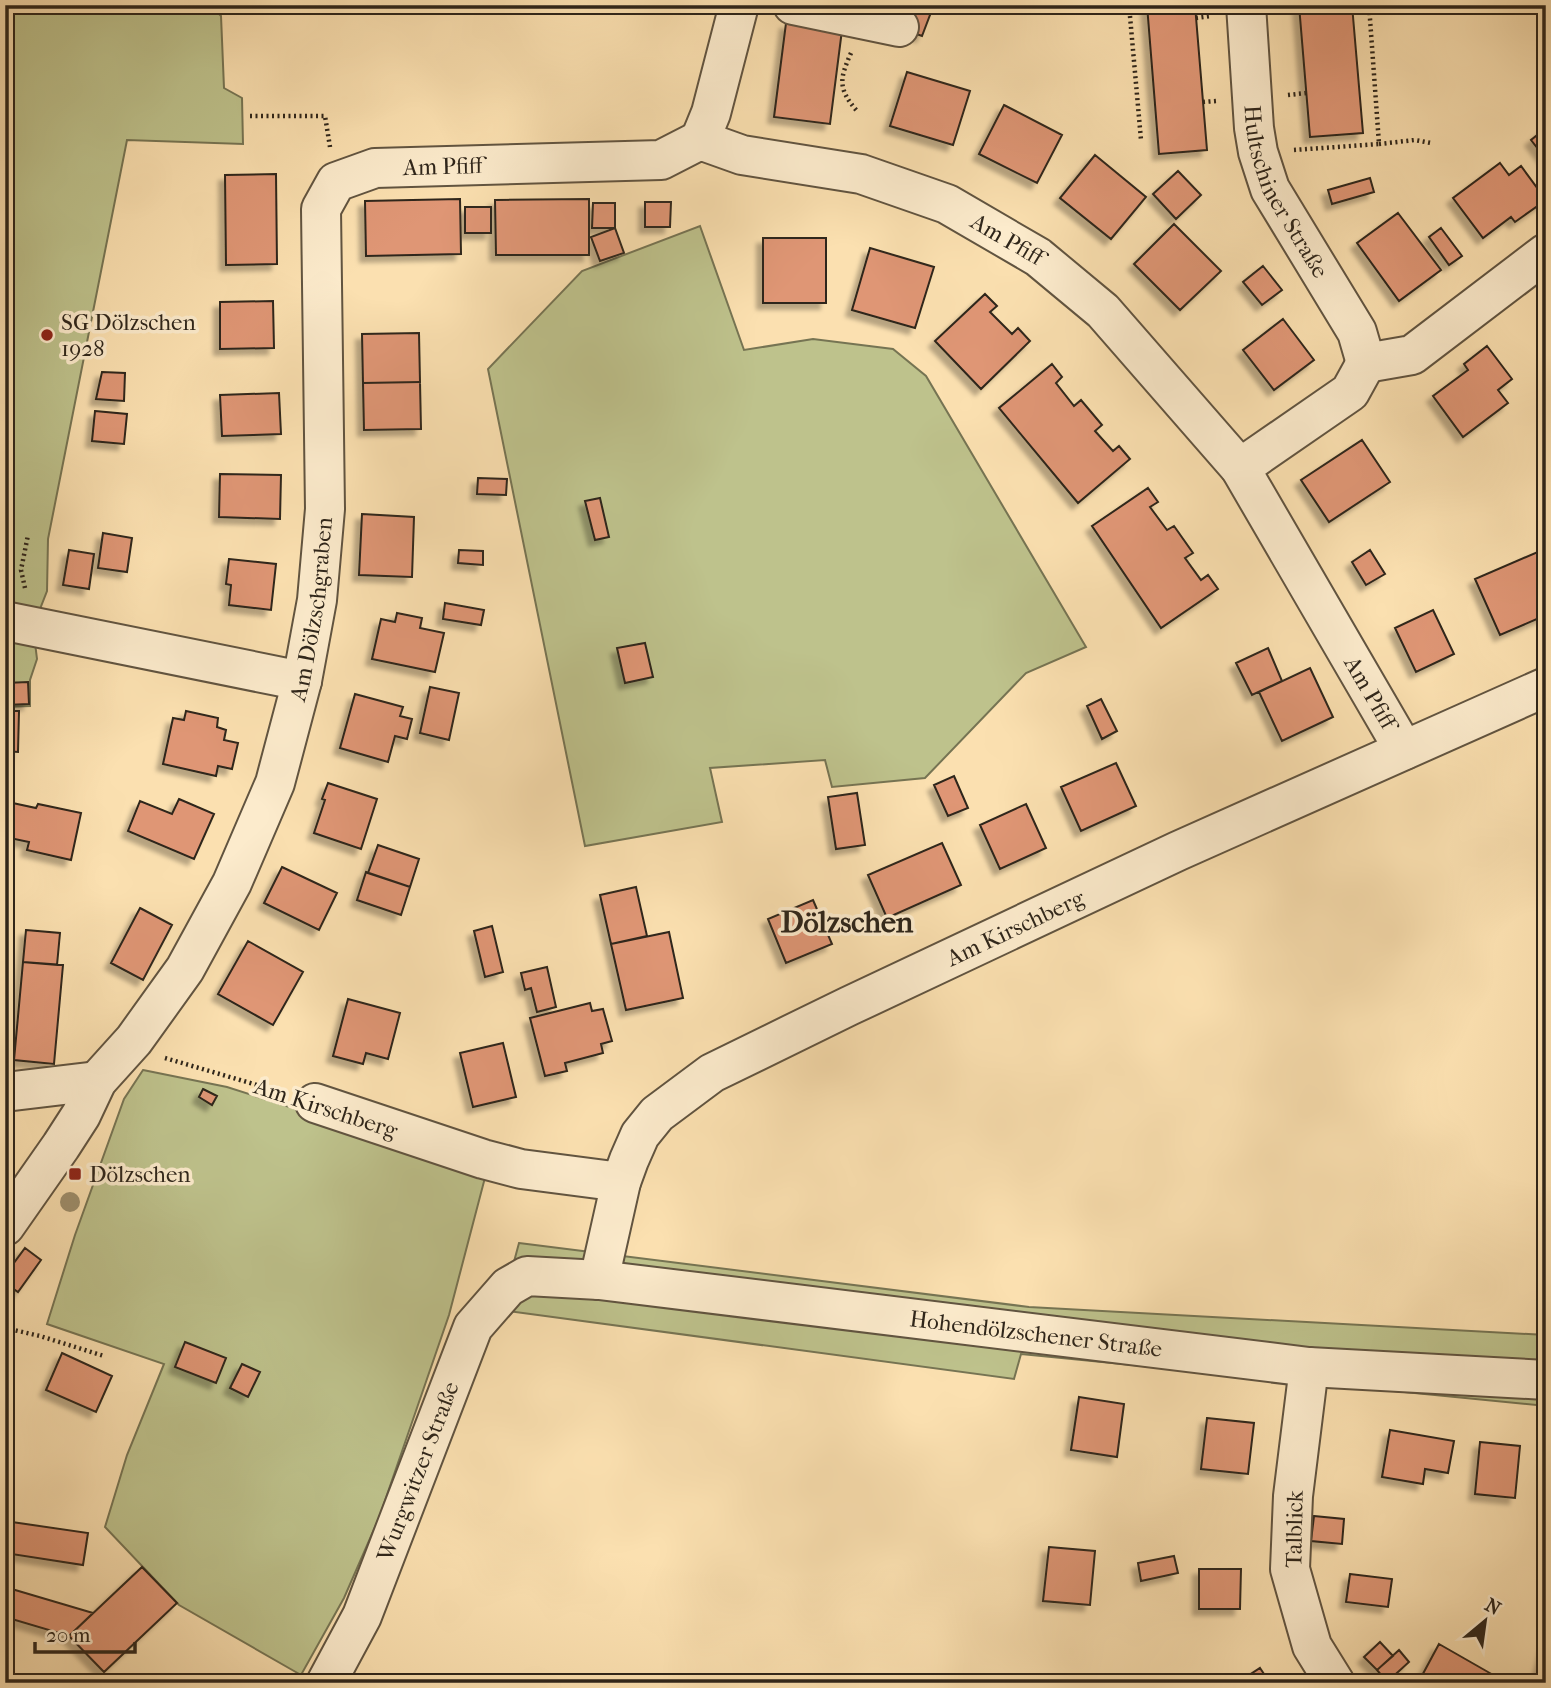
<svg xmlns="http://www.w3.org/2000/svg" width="1551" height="1688" font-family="'IM FELL French Canon',serif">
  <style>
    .green { fill: #bec28c; stroke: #767453; stroke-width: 2 }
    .building { fill: #df9675; stroke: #2e251a; stroke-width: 2; filter: url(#shadow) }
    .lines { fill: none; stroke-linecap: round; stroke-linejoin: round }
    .minor-casing { stroke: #615440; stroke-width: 42 }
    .path { stroke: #2e251a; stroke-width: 4.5; stroke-dasharray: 2 3.5; stroke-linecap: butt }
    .minor { stroke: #fcebcc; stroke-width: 38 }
    .tree { fill: #9e8f6d }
    .poi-dot { fill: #8f2418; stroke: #fcebcc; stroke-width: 2.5 }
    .labels { text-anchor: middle; stroke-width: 7; stroke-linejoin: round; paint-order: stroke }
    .street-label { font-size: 23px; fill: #2e251a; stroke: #fcebcc }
    .poi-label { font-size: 23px; fill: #2e251a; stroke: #fcebcc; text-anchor: start }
    .district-label { font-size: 30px; font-weight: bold; fill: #2e251a; stroke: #fcebcc }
  </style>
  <defs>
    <filter id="shadow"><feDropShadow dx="-6" dy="6" stdDeviation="2" flood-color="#0004"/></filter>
  </defs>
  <rect width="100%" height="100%" fill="#fbe0b0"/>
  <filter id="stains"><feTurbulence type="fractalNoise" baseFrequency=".00286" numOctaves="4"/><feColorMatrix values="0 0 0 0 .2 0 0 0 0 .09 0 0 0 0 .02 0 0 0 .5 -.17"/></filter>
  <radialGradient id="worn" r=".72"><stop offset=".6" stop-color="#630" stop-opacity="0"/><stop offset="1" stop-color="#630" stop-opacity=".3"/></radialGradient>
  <!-- green -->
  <path class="green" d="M5,5h206l10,11 3,72 18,10 1,46 -116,-4 -79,399 -1,52 -14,36 4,32 -7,21v26l-25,1z
    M700,226l44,124 69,-11 80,10 33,27 160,271 -60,26 -101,105 -93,9 -7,-27 -115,8 12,54 -137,24 -97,-477 94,-98z
    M143,1070l84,17 260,83 -38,145 -70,203 -35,80 -43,77 -122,-70 -74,-78 22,-72 37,-91 -117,-40 28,-89 49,-136z
    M519,1243l510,64 517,28v71l-525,-52 -7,25 -513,-69z"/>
  <!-- building -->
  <path class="building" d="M915,5h13l5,2 -11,29 -17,-6z
    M1147,5h48l12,145 -48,4z
    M1299,5h53l11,128 -53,4z
    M786,23l56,7 -12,94 -56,-7z
    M907,72l63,19 -17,54 -63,-19z
    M1004,105l58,30 -25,48 -58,-29z
    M1546,128v31l-15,-19z
    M1095,155l51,42 -35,42 -51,-41z
    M1500,163l9,12 12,-9 25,34 -31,22 -4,-5 -28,21 -30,-40z
    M1178,171l23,24 -25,24 -23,-25z
    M276,174l1,90 -51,1 -1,-90z
    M1370,178l4,14 -42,12 -4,-14z
    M460,199l1,55 -95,2 -1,-55z
    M589,199v56h-93l-1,-55z
    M645,202h26l-1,25h-25z
    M593,203h22v25h-23z
    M465,207h26v26h-26z
    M1398,213l43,57 -42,31 -42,-58z
    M1174,224l47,47 -41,39 -46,-46z
    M615,228l9,25 -24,8 -9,-24z
    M1441,228l21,28 -13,9 -20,-28z
    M763,238h63v65h-63z
    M870,248l64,19 -19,61 -63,-18z
    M1263,266l19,24 -20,15 -19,-23z
    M985,294l12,12 -7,6 22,22 6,-6 12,13 -49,48 -46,-48z
    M273,301l1,47 -54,1v-47z
    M1283,319l31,41 -40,30 -31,-40z
    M419,333l1,49 -57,1 -1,-49z
    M1487,346l25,33 -14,11 10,13 -45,34 -30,-41 35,-26 -4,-6z
    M1052,364l10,13 -6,6 18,23 7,-6 21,25 -7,6 18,20 6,-5 11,13 -52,44 -79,-95z
    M102,372l23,1 -1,28 -28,-2z
    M420,382l1,47 -57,1 -1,-47z
    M279,393l2,41 -59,2 -2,-41z
    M95,411l32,3 -3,30 -32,-3z
    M1362,440l28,42 -61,40 -28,-42z
    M220,474l61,1 -1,44 -61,-2z
    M478,478l29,1 -1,16 -29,-1z
    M1148,488l10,14 -8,5 17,23 7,-4 19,27 -8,5 16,22 7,-5 10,14 -57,39 -69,-102z
    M600,498l9,39 -14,3 -10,-39z
    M362,514l52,3 -2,60 -53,-2z
    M103,533l29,5 -5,34 -29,-4z
    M69,550l25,4 -5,35 -26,-4z
    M459,550l24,1v14l-25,-2z
    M1370,550l15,24 -19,11 -14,-23z
    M1540,551l6,14v50l-46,20 -25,-56z
    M229,559l47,5 -5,46 -42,-5 2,-20 -5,-1z
    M445,603l39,7 -3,15 -38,-6z
    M1433,610l21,44 -38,18 -21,-44z
    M397,613l25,5 -2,10 24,5 -9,39 -63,-13 9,-40 14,3z
    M645,643l8,34 -28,6 -8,-35z
    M1268,648l14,33 -30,14 -16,-32z
    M1310,668l23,49 -51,24 -23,-49z
    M28,682l1,22 -24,1v-22z
    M430,687l29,6 -10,47 -29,-7z
    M355,694l48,13 -3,9 12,3 -5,20 -12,-3 -7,26 -48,-14z
    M1101,699l16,32 -15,8 -15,-33z
    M5,711h14l-1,41 -13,-1z
    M186,711l32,7 -1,9 9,3 -2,10 14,3 -6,26 -14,-3 -2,10 -53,-12 10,-46 11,2z
    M1116,763l20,43 -55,25 -20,-44z
    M954,776l14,32 -20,8 -14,-31z
    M328,783l49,16 -16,50 -47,-16 11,-33 -3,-1z
    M857,793l8,52 -29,4 -8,-52z
    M179,799l35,15 -20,45 -66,-28 12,-30 32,13z
    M8,802l28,6 2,-4 43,9 -10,47 -44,-10 2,-8 -24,-5v-22z
    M1026,804l20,44 -46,21 -20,-44z
    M942,843l19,42 -74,33 -19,-43z
    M378,845l41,14 -9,28 -42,-14z
    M282,867l55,26 -18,37 -55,-27z
    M366,872l44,15 -9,28 -44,-15z
    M636,887l11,49 -36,8 -11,-49z
    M813,900l19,44 -46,19 -18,-44z
    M140,908l32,17 -29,55 -32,-17z
    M492,926l11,46 -18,5 -11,-46z
    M26,930l34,3 -3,32 -34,-3z
    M669,932l14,66 -57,12 -15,-66z
    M248,941l55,31 -30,53 -55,-31z
    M23,962l40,3 -9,99 -40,-4z
    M547,967l9,40 -19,5 -6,-24 -6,2 -4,-17z
    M348,999l52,14 -12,46 -22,-6 -3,11 -30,-8z
    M590,1003l2,8 11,-2 9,32 -11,3 2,9 -38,10 2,8 -22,5 -15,-58z
    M503,1043l13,54 -43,10 -13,-54z
    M203,1089l14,7 -5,9 -13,-8z
    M25,1248l16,12 -23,32 -13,-9v-8z
    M185,1342l41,16 -10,25 -41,-16z
    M62,1353l50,23 -16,36 -50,-22z
    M242,1364l18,8 -12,25 -18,-9z
    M1079,1397l45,7 -7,53 -46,-7z
    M1207,1418l47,5 -6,51 -47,-5z
    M1390,1430l64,11 -6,32 -23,-4 -2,15 -41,-7z
    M1480,1442l40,4 -5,52 -40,-4z
    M1314,1516l30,3 -2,25 -31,-3z
    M5,1521l83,12 -5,32 -78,-12z
    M1049,1547l46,4 -5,54 -47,-4z
    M1174,1556l4,17 -37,8 -3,-18z
    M142,1567l35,36 -73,69 -35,-36z
    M1199,1569h42l-1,40h-41z
    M1350,1574l42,5 -4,28 -42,-5z
    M5,1587l88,26 -24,23 -64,-19z
    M1380,1642l13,14 -16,14 -13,-13z
    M1439,1644l56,32 -4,7h-73z
    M1546,1644v39h-10z
    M1399,1650l10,12 -22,20 -10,-12z
    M1260,1668l10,15h-33z"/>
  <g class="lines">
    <!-- minor casing -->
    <g class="minor-casing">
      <g id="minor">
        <path d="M793,5l106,22"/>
        <path id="s1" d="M1246,5l8,123 4,24 12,37 87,143 9,31"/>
        <path d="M700,140l11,-27 28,-108"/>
        <path d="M1366,363l46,-8 134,-102"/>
        <path d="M1240,468l110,-76 16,-29"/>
        <path d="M5,621l297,60"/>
        <path d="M5,1092l92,-11"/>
        <path d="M315,1103l168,56 38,10 100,13"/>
        <path id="s2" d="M5,1226l56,-80 20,-31 16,-34 37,-41 51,-71 47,-86 43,-100 27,-102 15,-81 8,-91 -4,-300 15,-27 39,-14 286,-8 39,-20 42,15 119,19 86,30 91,53 65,54 137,157 164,282"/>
        <path id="s3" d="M599,1280l22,-98 8,-22 11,-25 17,-21 55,-41 137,-67 329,-155 368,-164"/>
        <path d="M1309,1367l-16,129 -3,73 22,77 23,37"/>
        <path id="s4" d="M326,1683l36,-67 111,-289 35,-40 19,-11 72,4 710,87 237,13"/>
      </g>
    </g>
    <!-- path -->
    <path class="path" d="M1129,5l12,135
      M1280,10l19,-1
      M1196,18l16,-2
      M851,53c-11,25 -14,35 6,58
      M1288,95l18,-2
      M1203,102l13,-1
      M250,116h75l5,31
      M1379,144l36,-4 16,3
      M1294,150l85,-6 -10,-139
      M25,588l-4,-18 7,-35
      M165,1058l116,34
      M5,1328l35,8 64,20"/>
    <!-- minor -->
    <use href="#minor" class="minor"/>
  </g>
  <!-- trees -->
  <circle class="tree" cx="70" cy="1202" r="10"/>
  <!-- markers -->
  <g class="poi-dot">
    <circle cx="47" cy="335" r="7"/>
    <rect x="68" y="1167" width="14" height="14" rx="3.5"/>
  </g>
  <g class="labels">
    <!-- street labels -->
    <g class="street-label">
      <text dy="8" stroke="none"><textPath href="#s2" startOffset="1241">Am Pfiff</textPath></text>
      <text dy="8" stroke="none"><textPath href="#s1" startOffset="194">Hultschiner Straße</textPath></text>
      <text dy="8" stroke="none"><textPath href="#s2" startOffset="1829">Am Pfiff</textPath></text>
      <text dy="8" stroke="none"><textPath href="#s2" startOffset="700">Am Dölzschgraben</textPath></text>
      <text dy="8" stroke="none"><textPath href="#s2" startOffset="2417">Am Pfiff</textPath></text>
      <text dy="8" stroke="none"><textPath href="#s3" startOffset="583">Am Kirschberg</textPath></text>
      <text transform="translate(326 1108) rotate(18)" y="8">Am Kirschberg</text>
      <text dy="8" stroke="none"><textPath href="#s4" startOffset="973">Hohendölzschener Straße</textPath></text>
      <text dy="8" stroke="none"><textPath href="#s4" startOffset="231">Wurgwitzer Straße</textPath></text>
      <text transform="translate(1294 1529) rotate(-89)" y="8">Talblick</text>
    </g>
    <!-- poi labels -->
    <g class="poi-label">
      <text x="61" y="330">SG Dölzschen<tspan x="61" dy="26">1928</tspan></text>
      <text x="89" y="1182">Dölzschen</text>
    </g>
    <!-- district labels -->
    <g class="district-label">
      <text x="847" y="932">Dölzschen</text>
    </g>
  </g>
  <!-- margin -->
  <rect width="1551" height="1688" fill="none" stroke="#fbe0b0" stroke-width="28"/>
  <rect x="7" y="7" width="1537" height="1674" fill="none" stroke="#2e251a" stroke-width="3.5"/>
  <rect x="14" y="14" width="1523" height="1660" fill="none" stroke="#2e251a" stroke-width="2"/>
  <!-- north arrow -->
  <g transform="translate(1485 1621) rotate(29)" stroke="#fcebcc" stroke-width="5" paint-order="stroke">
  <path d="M0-5L12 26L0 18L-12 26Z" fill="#2e251a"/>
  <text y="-10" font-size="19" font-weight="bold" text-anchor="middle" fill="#2e251a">N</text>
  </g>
  <!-- scale -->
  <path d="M35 1642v10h100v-10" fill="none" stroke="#2e251a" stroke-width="3.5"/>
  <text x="46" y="1642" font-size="21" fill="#2e251a" stroke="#fcebcc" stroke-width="5" paint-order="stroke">20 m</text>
  <rect width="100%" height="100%" filter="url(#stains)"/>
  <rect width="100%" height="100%" fill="url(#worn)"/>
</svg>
